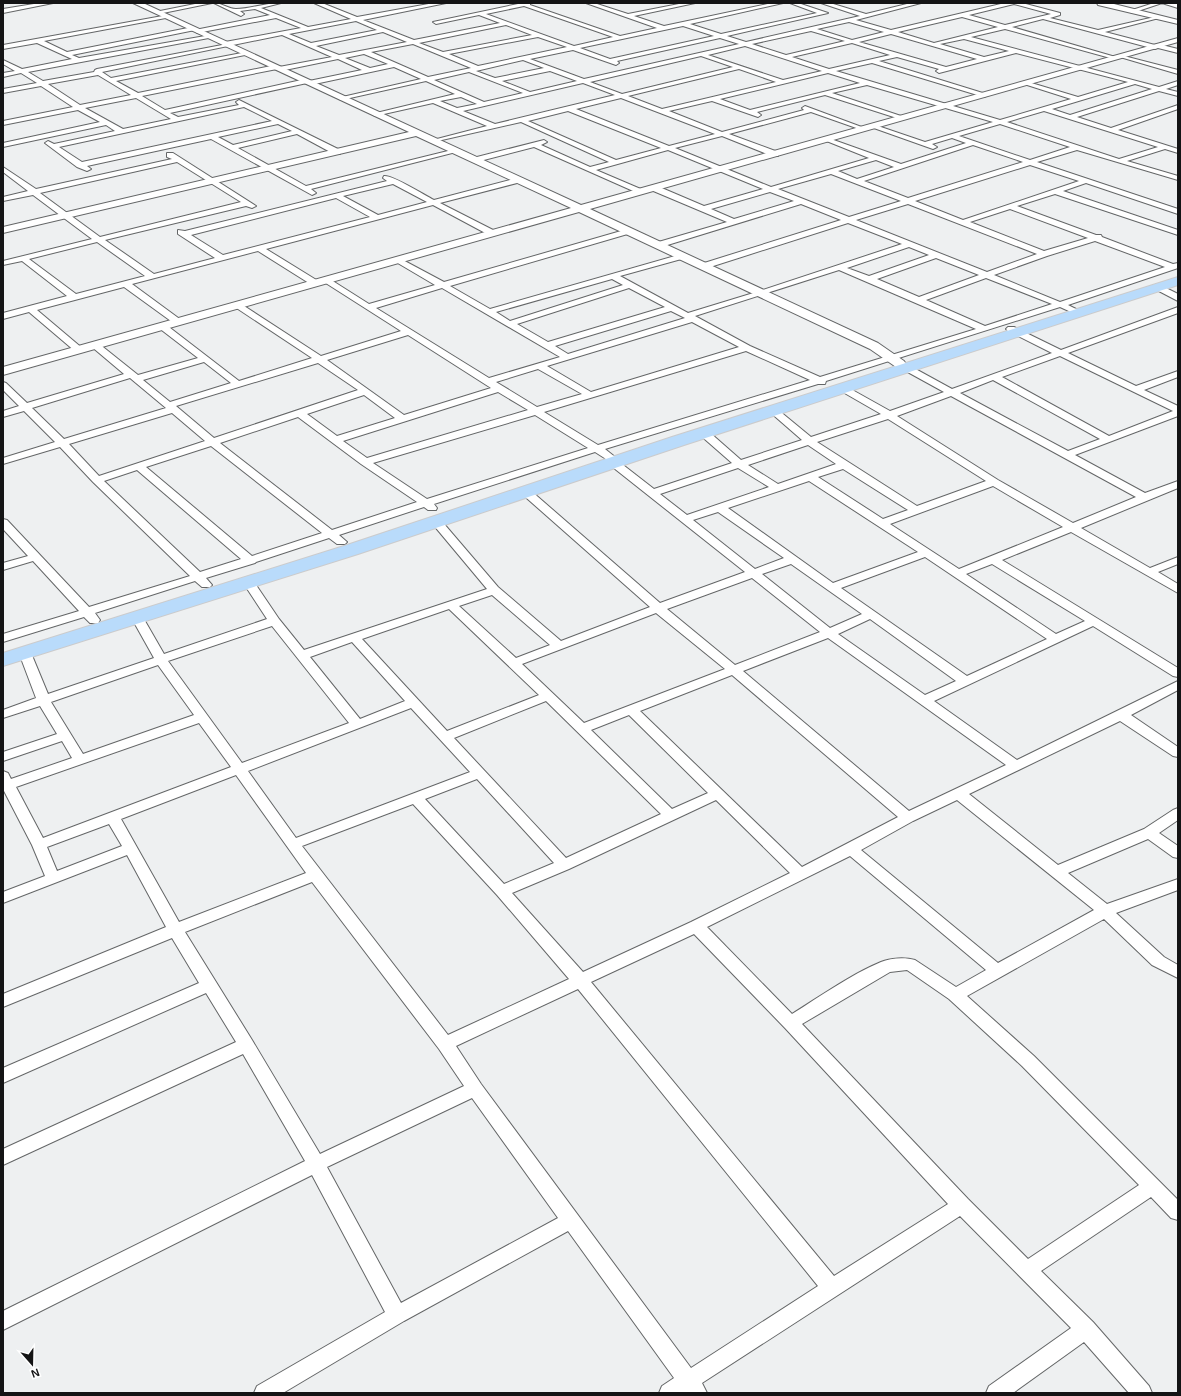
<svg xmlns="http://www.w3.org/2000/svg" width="1181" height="1396" font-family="Arial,sans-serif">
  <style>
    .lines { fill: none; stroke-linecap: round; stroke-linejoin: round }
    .minor-casing { stroke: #646667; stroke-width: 2 }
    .tertiary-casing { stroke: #646667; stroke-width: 2 }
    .primary-casing { stroke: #cbcbcc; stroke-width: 2 }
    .minor { fill: #fff; fill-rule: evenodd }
    .tertiary { fill: #fff; fill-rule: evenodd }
    .primary { fill: #b9dbfb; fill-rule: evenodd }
  </style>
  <rect width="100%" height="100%" fill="#eef0f1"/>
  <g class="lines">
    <!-- minor casing -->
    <g class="minor-casing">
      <path id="minor" d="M40,3h13l-50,10v-4z
        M200,3h12l-54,11 -3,-2z
        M214,3c8,0 14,6 22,6 13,0 29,-6 45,-6l-20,5 47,19 43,-8 -37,-16h8l35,14 77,-14h12l-83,17 51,20 86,-17 -21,-8 -43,9 -3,-2 85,-18 -1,-1h13v2l90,31 37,-8 -71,-25h8l34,11 56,-11h11l-61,13 30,10 108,-23h11l-93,21 31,10 96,-21 -27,-10h8l30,10 -101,23 19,6 114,-26 -39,-13h9l36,11 45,-11h10l-65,17 35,10 114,-27h17l38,10v2l-10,3 48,12 61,-14v2l-54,14 50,13 3,-1 20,5v4l-20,-5 -3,1 -112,-30 -31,8 107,31 -5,1 -109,-30 -34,8 188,50 19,-6v4l-12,4 12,3v4l-19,-5 -82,26 34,11 67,-23v4l-60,21 60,19v4l-13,-4 -38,12 51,15v4l-101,-30 -40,12 141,47v5l-92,-31 -23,8 115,39v5l-123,-41 -38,12 79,29h5l1,2 71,27 5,-1v5l-110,37 10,5 -1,2h-6l-11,-5 -234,74 -1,3h-7l-213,65 10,8 -1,2h-8l-11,-7 -161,52 3,4 -1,2h-8l-4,-3 -85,28 8,7 -2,2h-8l-8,-6 -73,24 -1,1 -49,15 6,7 -2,2h-8l-7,-6 -100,32 5,7 -2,3h-8l-6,-6 -81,25v-8l76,-23 -46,-50 -30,9v-7l25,-7 -25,-27v-10l4,1 82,87 101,-31 -97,-94 -33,-35 -57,17v-6l52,-16 -31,-31 -21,6v-6l16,-5 -16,-16v-8l3,1 21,20 97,-29 -32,-27 -2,-2 2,-2h6l40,32 60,-17 -39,-30 -1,-2 4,-3 3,1 74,57 73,-23 -77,-51 -1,-2 4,-3 83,54 80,-25 -80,-51 1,-2h6l41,26 66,-19 -39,-23 -1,-2 1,-2h3l45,24 184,-53h3v4l-181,53 40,23 192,-55h3l1,2 -1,2 -65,18 68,37 72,-22 142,-47 -54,-21 -141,45h-6l-1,-2 1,-2 140,-44 -40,-16 -140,43h-6v-4l72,-21 -76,-32v-4h6l47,20 59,-17 -95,-39 -72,20 47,20 1,2 -4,2 -106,-47 -58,15h-3v-4l71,-18 3,2 -6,3 49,22 19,-5 -88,-40 -88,20v-2l54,-14 -54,-23 -58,13 -3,-2 83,-20 -29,-13 -85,19 -3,-2 83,-19 -27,-12 -84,18 -3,-2 -137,30 8,4 61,-12 -3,-3 3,-2 101,50v4h-6l-37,-20 -59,14 68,38 150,-37 4,2 -149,38 5,4 -4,2 -101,-56 -124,27 4,3 -4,2 -10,-4 -32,-24 3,-2 6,3 61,-13 -9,-6 -103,22v-4l97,-21 -22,-12 -75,15v-4l70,-14 -32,-21 -38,7v-4l34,-6 -16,-10 -18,4v-4l12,-2 -12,-7v-4l19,9 50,-10 -35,-16 -34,6v-4l165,-30 3,2 -127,24 23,11 126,-25 2,3 75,-15 -15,-6 -15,2 4,3 -3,2zM1014,4l37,10 -46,11 -36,-10zM524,6l89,31 -39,9 -88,-32zM962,17l36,10 -64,16 -36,-11zM276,18l25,10 -76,14 -3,3 -125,24 -2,1 -1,2 -51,9 -15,-9 186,-35 -3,-2 -132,23 -7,-3 123,-25 2,3zM356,21l21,9 -66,13 -22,-9zM849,22l35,10 -32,8 -35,-11zM506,25l26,10 -89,17 -24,-9zM683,26l31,10 -104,23 -30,-11zM811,31l34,10 -59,14 -34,-11zM383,32l24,10 -68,13 -23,-9zM891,34l86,25 -31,8 -87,-25zM282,35l50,22 -53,10 -3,-2 -138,28 -22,-12 134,-27 -3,-2 -136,26 -9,-6zM538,37l29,10 -89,19 -29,-12zM720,38l19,6 -155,35 -54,-20 43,-9 43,15 3,-2 -2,-2zM964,39l45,12 -25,6 -44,-13zM852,43l38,12 -61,14 -37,-12zM413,44l58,24 -43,9 -57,-25zM745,46l77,25 -39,9 -75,-25zM1016,53l112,29 -50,15 -50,-15h-4v2l47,15 -71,21 -164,-49 36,-8 112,34 2,-1v-2l-107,-33 18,-4 42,12 -3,2 3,2zM364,54l24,10 -18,4 -25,-10zM701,56l32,11 -111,27 -32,-12zM338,59l24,11 -53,11 -3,-2 -141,31 -23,-14 135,-27 3,2zM523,60l21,8 -49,10 -19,-7zM739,69l37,13 -114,27 -34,-13zM550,71l27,10 -47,11 -28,-11zM469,72l54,21 -39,9 -50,-22zM828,73l32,10 -110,27 -30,-11zM98,75l33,20 -51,10 -32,-21zM583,83l32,12 -120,29 -32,-13zM1135,84l17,5 -82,26 -18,-6zM867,85l126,37 -68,20 -50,-17h-4v2l62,22 4,-2 -5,-3 20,-6 14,5 -65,21 -73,-26h-4v2l45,18 -98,29 -96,-39 47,-12 50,20h6v-4l-49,-18 82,-22 51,18 5,-1 -62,-23 -3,2 2,2 -82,22 -53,-21 43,-10 46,16 3,-2 -4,-3 68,-17 75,24h4v-2l-72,-24zM461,97l16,7 -20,4 -17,-7zM136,98l35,21 -48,10 -38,-21zM621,98l94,36 -46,12 -93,-37zM244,107l28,14 -190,41 -23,-15zM568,111l93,37 -45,12 -88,-39zM1044,111l114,36 -39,12 -112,-37zM278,124l14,7 -59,14 -15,-8zM1000,124l70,23 -40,13 -71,-24zM973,145l50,17 -115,36 -44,-17zM876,160l18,7 -37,12 -19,-8zM1030,165l49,16 -116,39 -48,-19zM831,174l70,27 -52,16 -71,-28zM770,192l24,9 -60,18 -23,-10zM908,204l129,50 -50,18 -131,-52zM1010,209l78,29 -44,13 -74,-29zM1095,241l70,26 -105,35 -66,-27 53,-19zM909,247l20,8 -60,21 -22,-8zM936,258l43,17 -60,22 -42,-18zM839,270l137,59 -156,48 -70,-31 -55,-30zM986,278l66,26 -67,22 -59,-26zM612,279l11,6 -113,36 -14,-9zM442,288l118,69 -71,21 -113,-70zM629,288l36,19 -117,35 -31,-18zM671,311l14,7 -117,36 -13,-8zM692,322l47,25 -148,45 -44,-26zM408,335l83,53 -87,27 -77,-55zM746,351l64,29 -212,65 -54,-33zM204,362l27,21 -61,19 -27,-22zM318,363l40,27 -144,48 -38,-32zM538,369l44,25 -45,13 -41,-25zM130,378l36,30 -102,31 -32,-31zM498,392l30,18 -161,48 -24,-17zM364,395l31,23 -58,18 -30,-22zM172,413l33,28 -106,35 -30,-32zM535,415l53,33 -161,51 -54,-36zM298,417l63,47 56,38 -85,28 -112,-87zM211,446l111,87 -70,23 -106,-89zM137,470l104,89 -41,13 -96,-91z
        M1154,3l24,1v4l-16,-5 -30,10 -3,-2z
        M1120,55l58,15v4l-58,-17z
        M167,153h6l83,53 -4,2 -6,-2 -141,34 49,34 61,-16 -37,-24v-4l7,1 202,-50 -4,-3 1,-2c9,-1 40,19 50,24l84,-22 4,2 -1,2 -81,21 55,28v4h-6l-56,-30 -167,44 52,32 1,2 -1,2h-6l-54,-34 -126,33 49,36 1,2 -1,2h-6l-51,-37 -87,23 45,38 2,2 -2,2h-6l-47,-40 -26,7v-6l64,-17 -45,-35 -19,4v-4l89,-22 -59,-44 -30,6v-4l25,-6 -25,-19v-5l33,22 136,-30 -5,-2zM177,162l64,40 -141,35 -60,-44zM393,184l34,18 -49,13 -35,-19zM336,198l34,19 -147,38 -32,-20zM97,242l48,34 -69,18 -47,-35z
        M1158,284l20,10v7l-23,-12 -1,-2 1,-2z
        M1178,307v6l-110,40 68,33 42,-15v6l-34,13 34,16v10l-103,39 70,38 33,-12v7l-97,40 69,40 28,-11v7l-20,8 20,12v9l-107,-61 -69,28 176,108v9l-5,-1 -80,-50 -159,75 83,59 161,-79v9l-47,25 47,32v10l-5,-1 -53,-35 -151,73 89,71 86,-36 29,-19 5,-2v12l-19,13 19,13v12l-5,-1 -25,-18 -80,34 39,31 71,-25v11l-62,23 48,44 14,8v13l-26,-13 -48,-46 -137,77 67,60 144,144v20l-7,-2 -20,-21 -110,74 52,51 56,64 3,7h-23l-45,-51 -71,51h-27l3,-7 82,-58 -111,-112 -258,167 5,10h-48l3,-7 12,-8 -106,-147 -164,90 -121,72h-29l3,-7 128,-74 -73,-137 -309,155v-19l302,-150 -62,-107 -240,111v-16l233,-107 -30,-49 -203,90v-15l196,-85 -27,-45 -169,69v-13l163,-67 -39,-72 -124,48v-11l42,-16 -13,-31 -29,-56v-18l5,2 3,6 61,-21 -10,-17 -59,20v-9l54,-18 -17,-28 -37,12v-8l33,-12 -17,-45 2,-3h8l2,3 17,41 106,-36 -23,-41 2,-3h8l23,40 103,-35 -25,-38 2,-2h8l27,40 25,31 183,-61 -56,-67 -2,-2 2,-2h8l59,69 63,54 89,-34 -128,-113 -1,-2 1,-2h8l130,113 85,-31 -135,-107 -1,-2 1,-2h8l36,28 78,-26 -32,-28 -1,-2 1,-2h8l33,29 61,-20 -31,-27 -2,-2 2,-2h6l34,28 70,-23 -40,-23 -2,-2 2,-2h6l43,24 54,-19 -40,-22 -2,-2 2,-2h6l42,23 100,-36 -44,-22 -2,-2 2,-2h6l47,23zM1060,356l113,55 -64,25 -107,-59zM993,380l107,59 -32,12 -108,-58zM951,396l185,101 -63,26 -75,-43 -101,-64zM888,419l98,62 -69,25 -100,-64zM808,445l28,19 -58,20 -30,-19zM738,468l31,19 -82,28 -27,-21zM843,469l65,41 -25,9 -65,-42zM809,481l109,71 -85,31 -105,-75zM993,486l70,41 -104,42 -69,-45zM718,512l66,46 -29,11 -62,-49zM925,557l122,82 -80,37 -126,-88zM791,564l71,50 -32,14 -68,-54zM992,564l93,57 -29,13 -90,-60zM752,578l68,54 -85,33 -68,-56zM492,595l58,50 -34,13 -57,-52zM449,609l90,86 -92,36 -85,-92zM656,613l69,56 -141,54 -62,-59zM870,619l86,62 -31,14 -87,-61zM272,626l77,97 -107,40 -74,-102zM828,638l178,127 -97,46 -166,-140zM352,642l53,59 -45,18 -50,-62zM158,665l36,50 -111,39 -32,-52zM732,675l166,142 -96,50 -162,-156zM546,701l115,113 -95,44 -112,-120zM411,708l59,64 -174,66 -48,-67zM629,715l79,78 -36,16 -81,-79zM199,723l32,44 -188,71 -27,-51zM236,775l70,98 -127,49 -58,-103zM477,779l77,84 -50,21 -79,-85zM716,800l74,73 -99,49 -108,50 -71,-79 57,-24zM957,800l137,110 -96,53 -137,-113 52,-29zM413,804l84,91 72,84 -121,56 -146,-189zM109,824l13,22 -65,25 -10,-24zM850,856l136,114 -30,17 -41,-27c-10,-3 -25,-2 -34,2 -31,13 -60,34 -89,52l-85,-87zM312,882l127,167 25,37 -144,68 -68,-114 -67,-108zM694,934l91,94 163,176 -114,72 -243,-294zM907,970l42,29 73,67 117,119 -111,74 -60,-60 -166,-175 88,-52zM578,989l240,297 -127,82 -210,-284 -25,-38zM472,1098l86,120 -157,85 -74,-136z"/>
    </g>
    <!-- tertiary casing -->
    <g class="tertiary-casing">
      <path id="tertiary" d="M133,3h10l438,202 597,-167v4l-588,167 288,134 26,18 2,3 -2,3h-8l-26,-18 -291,-137 -576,163v-8l568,-159 -155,-72 -413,97v-6l406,-95z
        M1097,3h13l68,17v4l-80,-19z"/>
    </g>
    <!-- primary casing -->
    <g class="primary-casing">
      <path id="primary" d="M1178,277v8l-494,160 -326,109 -355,112v-13l341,-107 328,-109z"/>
    </g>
    <!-- minor -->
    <use href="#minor" class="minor"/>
    <!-- tertiary -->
    <use href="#tertiary" class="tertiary"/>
    <!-- primary -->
    <use href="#primary" class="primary"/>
  </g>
  <!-- border -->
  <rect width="1181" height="1396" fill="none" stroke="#141415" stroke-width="8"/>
  <!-- north arrow -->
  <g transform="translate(32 1364) rotate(160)" stroke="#ffffff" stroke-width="3" paint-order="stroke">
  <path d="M0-3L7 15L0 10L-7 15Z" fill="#141415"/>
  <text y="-6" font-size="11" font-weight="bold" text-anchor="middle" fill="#141415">N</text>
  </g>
</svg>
